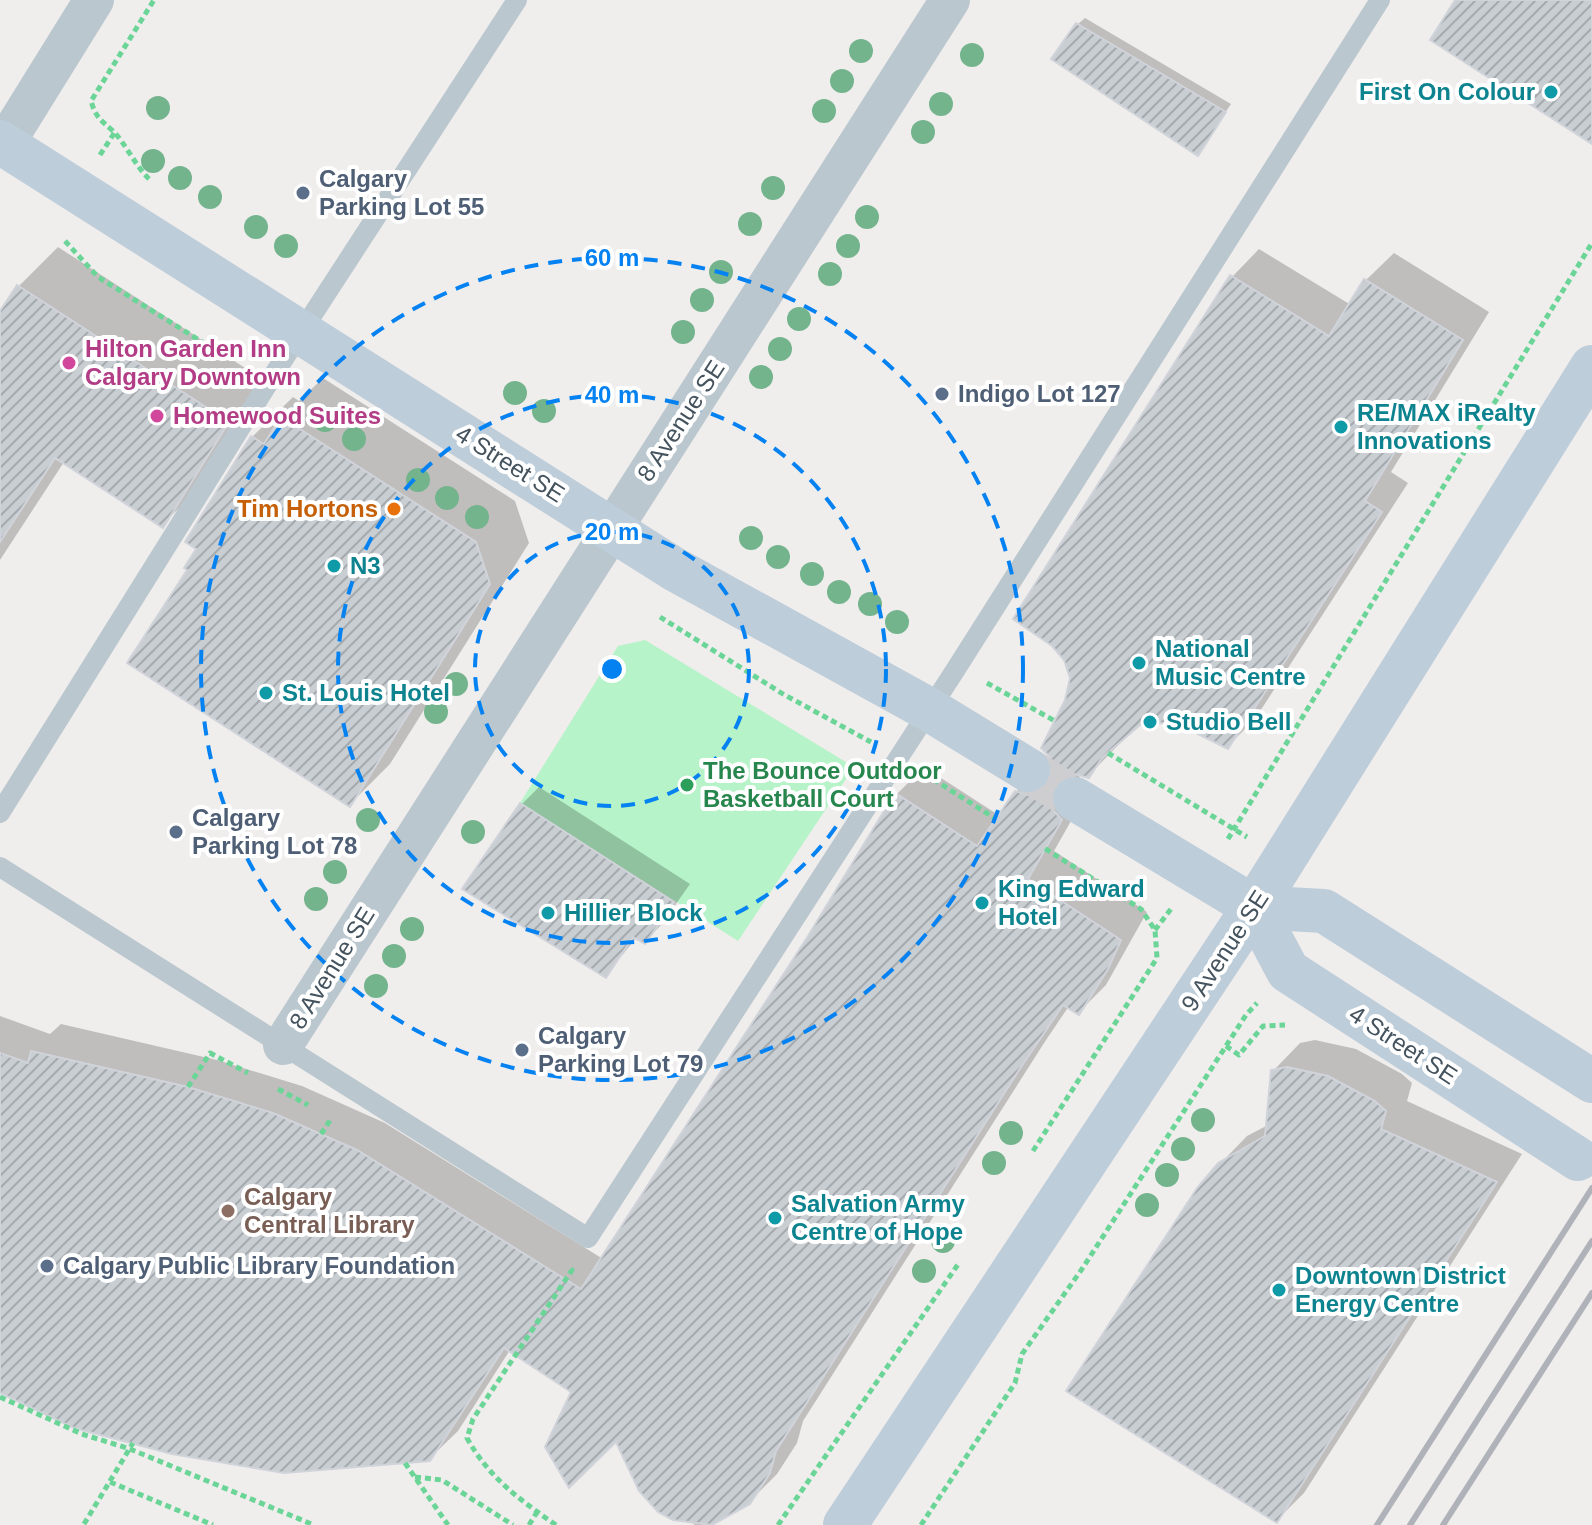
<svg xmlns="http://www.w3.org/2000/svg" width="1592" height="1525" font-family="Helvetica,sans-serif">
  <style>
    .pitch { fill: #b6f3c8 }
    .shadow { fill: #0003 }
    .building { fill: url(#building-hatch); stroke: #d0d4da; stroke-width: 2 }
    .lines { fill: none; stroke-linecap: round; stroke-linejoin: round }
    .secondary-tunnel { stroke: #ceced0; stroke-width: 44; stroke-dasharray: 44 22; stroke-linecap: butt }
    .path { stroke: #6ad597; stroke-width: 5; stroke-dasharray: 6 4; stroke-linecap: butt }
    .lane { stroke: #bac7ce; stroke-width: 20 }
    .street { stroke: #bac7ce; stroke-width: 40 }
    .secondary { stroke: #bdcdd9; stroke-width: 44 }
    .rail { stroke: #afb3b9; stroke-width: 6 }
    .tree { fill: #73b48d }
    .ring { fill: none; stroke: #0582f2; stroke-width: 4; stroke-dasharray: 14 10 }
    .culture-dot { fill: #0f9aa8; stroke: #fff; stroke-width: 3 }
    .service-dot { fill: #5c6f8a; stroke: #fff; stroke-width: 3 }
    .hotel-dot { fill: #d1479c; stroke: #fff; stroke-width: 3 }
    .food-dot { fill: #e8710a; stroke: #fff; stroke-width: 3 }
    .leisure-dot { fill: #2e9e5b; stroke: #fff; stroke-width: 3 }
    .education-dot { fill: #8d6e63; stroke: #fff; stroke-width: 3 }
    .labels { text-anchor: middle; stroke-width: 8; stroke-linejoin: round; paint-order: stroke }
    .culture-label { font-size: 24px; font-weight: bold; fill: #0d838f; stroke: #fff; text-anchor: start }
    .service-label { font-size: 24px; font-weight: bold; fill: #4e5e75; stroke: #fff; text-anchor: start }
    .hotel-label { font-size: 24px; font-weight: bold; fill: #b23c85; stroke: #fff; text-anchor: start }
    .street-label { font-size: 24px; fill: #44535d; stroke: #fff }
    .food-label { font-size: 24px; font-weight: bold; fill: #c56008; stroke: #fff; text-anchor: end }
    .leisure-label { font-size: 24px; font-weight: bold; fill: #27864d; stroke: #fff; text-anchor: start }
    .education-label { font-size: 24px; font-weight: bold; fill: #785e54; stroke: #fff; text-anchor: start }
    .centre { fill: #0582f2; stroke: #fff; stroke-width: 4 }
    .ring-label { font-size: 24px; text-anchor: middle; font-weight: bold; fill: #0582f2; stroke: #fff; stroke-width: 8; stroke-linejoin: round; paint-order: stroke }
  </style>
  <defs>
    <pattern id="building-hatch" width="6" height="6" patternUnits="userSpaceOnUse" patternTransform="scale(2)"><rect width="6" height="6" fill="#c9ced3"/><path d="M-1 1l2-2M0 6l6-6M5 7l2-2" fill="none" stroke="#a5aaae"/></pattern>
  </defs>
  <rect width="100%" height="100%" fill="#f0eded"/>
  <!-- pitch -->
  <path class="pitch" d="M645,640l209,127 -116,174 -218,-138 98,-157z"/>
  <!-- shadow -->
  <path class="shadow" d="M1085,18l146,86 -34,50 -119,-130z
    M58,247l209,135 -66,104 -39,39 -98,-63 -64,98v-245l19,-29z
    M1259,249l92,56 15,-25 28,-27 95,59 -98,160 17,11 -153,236 -27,27 -41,-20 -27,-5 -20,2 -52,53 -11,-3 11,18 -34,60 93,61 -41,73 -27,27 -10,-6 -23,34 -243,381 -6,22 -20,31 -28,28 -36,23h-18l-9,-6 -112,-128 -64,-41 -52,81 -29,28 -429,-68v-375l50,18 11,-10 156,36 85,26 83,37 218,136 207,-322 87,-143 27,-27 76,49 16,-24 28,-28 10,3 13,-66 165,-424z
    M323,378l192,123 14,42 -139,221 -40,40 -161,-234 63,-133 41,-40 6,4z
    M539,787l151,97 -28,40 -17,18 -8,-5 -31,38 -141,-87 57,-84z
    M1315,1040l41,9 46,25 10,9 -5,18 115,53 -218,339 -27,27 -58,-355 28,-29 21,-11 5,-54 27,-28z"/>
  <!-- building -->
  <path class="building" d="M1455,0h137v144l-162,-104z
    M1076,23l150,89 -28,44 -147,-97z
    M1230,275l99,61 35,-57 99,61 -98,161 17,11 -154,237 -42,-21 -26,-5 -20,2 -38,33 -13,20 -14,-4 -11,3 -10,8 -4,14 3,11 9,10 -34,59 93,61 -13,29 -29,46 -16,-10 -44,65 -243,381 -6,22 -20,31 -38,21 -39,-5 -15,-8 -19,-21 -23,-49 -47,46 -24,-41 26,-55 -67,-44 -74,113 -146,12 -112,-19 -98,-26 -74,-35v-340l28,10 3,-12 157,36 85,26 84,37 224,139 227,-353 87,-143 82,53 38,-55 13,4 13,-3 8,-8 4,-14 -3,-13 -9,-9 24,-48 5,-22 -6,-18 -12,-14 -39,-27z
    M17,285l212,137 -66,106 -108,-70 -55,84v-231z
    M281,417l195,125 14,42 -140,223 -223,-144 60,-93 -3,-2 12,-19 -11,-7 66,-106 13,8z
    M520,803l154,99 -29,42 -12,-7 -27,41 -144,-89z
    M1287,1067l41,9 47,25 11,10 -5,18 116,53 -220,341 -211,-132 131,-203 21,-25 47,-27 6,-66z"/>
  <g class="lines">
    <!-- secondary-tunnel -->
    <path class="secondary-tunnel" d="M1028,770l47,29"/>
    <!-- path -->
    <path class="path" d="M100,155l15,-23
      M149,179c-14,-14 -24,-36 -36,-48 -12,-11 -17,-13 -22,-30l63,-101
      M65,241l33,36 109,68 32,6
      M660,617l123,77 88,48
      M987,683l68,38
      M1108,753l139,84
      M925,774l71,45
      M1228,839l364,-596
      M1155,930l16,-21
      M1226,1046l13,9 24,-29 22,-1
      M188,1087l22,-34 38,20
      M278,1089l30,16
      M321,1134l10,-15
      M1033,1151l124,-193 -2,-28 -14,-21 -97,-61
      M0,1397l82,37 48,15 184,76
      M405,1463l43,62
      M415,1477l27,3 71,45
      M110,1482l103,43
      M84,1524l49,-81
      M529,1525l8,-13
      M556,1525c-36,-25 -67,-47 -89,-87l6,-19 99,-149 -4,-3
      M778,1525l181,-262
      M921,1525l94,-142 7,-29 60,-85 164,-254 11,-12"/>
    <!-- lane -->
    <path class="lane" d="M0,813l274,-439 243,-374
      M0,867l588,371 368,-569 424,-669"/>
    <!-- street -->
    <path class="street" d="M4,145l90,-145
      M283,1045l667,-1045"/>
    <!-- secondary -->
    <path class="secondary" d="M0,142l674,427 256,141 98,60
      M1075,799l179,108 70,4 268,170
      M1254,907l34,64 290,188
      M845,1525l409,-618 338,-540"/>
    <!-- rail -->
    <path class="rail" d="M1377,1525l215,-337
      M1410,1525l182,-284
      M1443,1525l149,-232"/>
  </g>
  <!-- trees -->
  <g class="tree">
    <circle cx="861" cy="51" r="12"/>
    <circle cx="972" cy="55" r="12"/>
    <circle cx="842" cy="81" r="12"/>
    <circle cx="941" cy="104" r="12"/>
    <circle cx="158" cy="108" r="12"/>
    <circle cx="824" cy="111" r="12"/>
    <circle cx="923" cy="132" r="12"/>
    <circle cx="153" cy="161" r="12"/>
    <circle cx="180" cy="178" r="12"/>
    <circle cx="773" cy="188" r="12"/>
    <circle cx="210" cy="197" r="12"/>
    <circle cx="867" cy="217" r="12"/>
    <circle cx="750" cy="224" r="12"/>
    <circle cx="256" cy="227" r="12"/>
    <circle cx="286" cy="246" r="12"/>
    <circle cx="848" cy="246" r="12"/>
    <circle cx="721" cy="272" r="12"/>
    <circle cx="830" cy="274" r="12"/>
    <circle cx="702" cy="300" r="12"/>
    <circle cx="799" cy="319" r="12"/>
    <circle cx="683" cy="332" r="12"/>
    <circle cx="780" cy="349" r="12"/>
    <circle cx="761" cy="377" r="12"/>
    <circle cx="515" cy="393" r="12"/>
    <circle cx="544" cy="411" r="12"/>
    <circle cx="325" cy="420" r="12"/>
    <circle cx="354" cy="439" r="12"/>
    <circle cx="418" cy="480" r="12"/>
    <circle cx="447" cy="498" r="12"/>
    <circle cx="477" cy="517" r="12"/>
    <circle cx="751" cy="538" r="12"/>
    <circle cx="778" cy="557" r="12"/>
    <circle cx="812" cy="574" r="12"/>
    <circle cx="839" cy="592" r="12"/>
    <circle cx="870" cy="604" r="12"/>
    <circle cx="897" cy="622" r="12"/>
    <circle cx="456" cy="684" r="12"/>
    <circle cx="436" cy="712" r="12"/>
    <circle cx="368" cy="820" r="12"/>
    <circle cx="473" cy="832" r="12"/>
    <circle cx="335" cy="872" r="12"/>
    <circle cx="316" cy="899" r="12"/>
    <circle cx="412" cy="929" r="12"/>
    <circle cx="394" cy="956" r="12"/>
    <circle cx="376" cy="986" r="12"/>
    <circle cx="1203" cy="1120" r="12"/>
    <circle cx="1011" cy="1133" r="12"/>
    <circle cx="1183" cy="1149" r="12"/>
    <circle cx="994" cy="1163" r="12"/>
    <circle cx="1167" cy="1175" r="12"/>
    <circle cx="1147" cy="1205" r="12"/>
    <circle cx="943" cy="1241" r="12"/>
    <circle cx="924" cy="1271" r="12"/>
  </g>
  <!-- distance rings -->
  <g class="ring">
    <circle cx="612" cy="669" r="137"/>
    <circle cx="612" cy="669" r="274"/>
    <circle cx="612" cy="669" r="411"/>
  </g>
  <!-- markers -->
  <g class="culture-dot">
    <circle cx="1551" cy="92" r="8"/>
    <circle cx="1341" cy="427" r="8"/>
    <circle cx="334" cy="566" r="8"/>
    <circle cx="1139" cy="663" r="8"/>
    <circle cx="266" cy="693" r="8"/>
    <circle cx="1150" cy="722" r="8"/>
    <circle cx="982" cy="903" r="8"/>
    <circle cx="548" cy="913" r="8"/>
    <circle cx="775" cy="1218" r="8"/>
    <circle cx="1279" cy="1290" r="8"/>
  </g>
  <g class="service-dot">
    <circle cx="303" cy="193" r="8"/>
    <circle cx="942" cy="394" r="8"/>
    <circle cx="176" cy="832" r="8"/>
    <circle cx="522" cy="1050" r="8"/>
    <circle cx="47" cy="1266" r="8"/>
  </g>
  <g class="hotel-dot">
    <circle cx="69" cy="363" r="8"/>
    <circle cx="157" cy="416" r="8"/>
  </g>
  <circle class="food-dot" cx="394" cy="509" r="8"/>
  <circle class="leisure-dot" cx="687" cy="785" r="8"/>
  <circle class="education-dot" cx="228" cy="1211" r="8"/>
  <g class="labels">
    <!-- culture labels -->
    <g class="culture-label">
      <text x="1535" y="100" text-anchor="end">First On Colour</text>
      <text x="1357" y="421">RE/MAX iRealty<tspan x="1357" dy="28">Innovations</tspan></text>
      <text x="350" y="574">N3</text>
      <text x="1155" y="657">National<tspan x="1155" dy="28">Music Centre</tspan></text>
      <text x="282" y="701">St. Louis Hotel</text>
      <text x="1166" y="730">Studio Bell</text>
      <text x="998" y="897">King Edward<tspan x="998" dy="28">Hotel</tspan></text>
      <text x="564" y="921">Hillier Block</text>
      <text x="791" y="1212">Salvation Army<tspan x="791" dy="28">Centre of Hope</tspan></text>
      <text x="1295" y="1284">Downtown District<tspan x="1295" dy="28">Energy Centre</tspan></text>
    </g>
    <!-- service labels -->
    <g class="service-label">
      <text x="319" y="187">Calgary<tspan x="319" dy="28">Parking Lot 55</tspan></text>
      <text x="958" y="402">Indigo Lot 127</text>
      <text x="192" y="826">Calgary<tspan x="192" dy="28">Parking Lot 78</tspan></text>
      <text x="538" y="1044">Calgary<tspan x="538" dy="28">Parking Lot 79</tspan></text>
      <text x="63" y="1274">Calgary Public Library Foundation</text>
    </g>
    <!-- hotel labels -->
    <g class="hotel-label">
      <text x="85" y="357">Hilton Garden Inn<tspan x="85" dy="28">Calgary Downtown</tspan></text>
      <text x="173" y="424">Homewood Suites</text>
    </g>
    <!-- street labels -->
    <g class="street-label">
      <text transform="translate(681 421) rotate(-57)" y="8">8 Avenue SE</text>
      <text transform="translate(510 464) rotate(32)" y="8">4 Street SE</text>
      <text transform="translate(1225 951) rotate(-57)" y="8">9 Avenue SE</text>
      <text transform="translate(332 968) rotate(-58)" y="8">8 Avenue SE</text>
      <text transform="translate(1403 1045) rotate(33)" y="8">4 Street SE</text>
    </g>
    <!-- food labels -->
    <g class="food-label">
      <text x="378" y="517">Tim Hortons</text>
    </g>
    <!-- leisure labels -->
    <g class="leisure-label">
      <text x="703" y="779">The Bounce Outdoor<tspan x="703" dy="28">Basketball Court</tspan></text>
    </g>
    <!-- education labels -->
    <g class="education-label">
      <text x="244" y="1205">Calgary<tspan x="244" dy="28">Central Library</tspan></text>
    </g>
  </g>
  <circle cx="612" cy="669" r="12" class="centre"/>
  <g class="ring-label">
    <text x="612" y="266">60 m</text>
    <text x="612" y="403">40 m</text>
    <text x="612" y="540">20 m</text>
  </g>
</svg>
